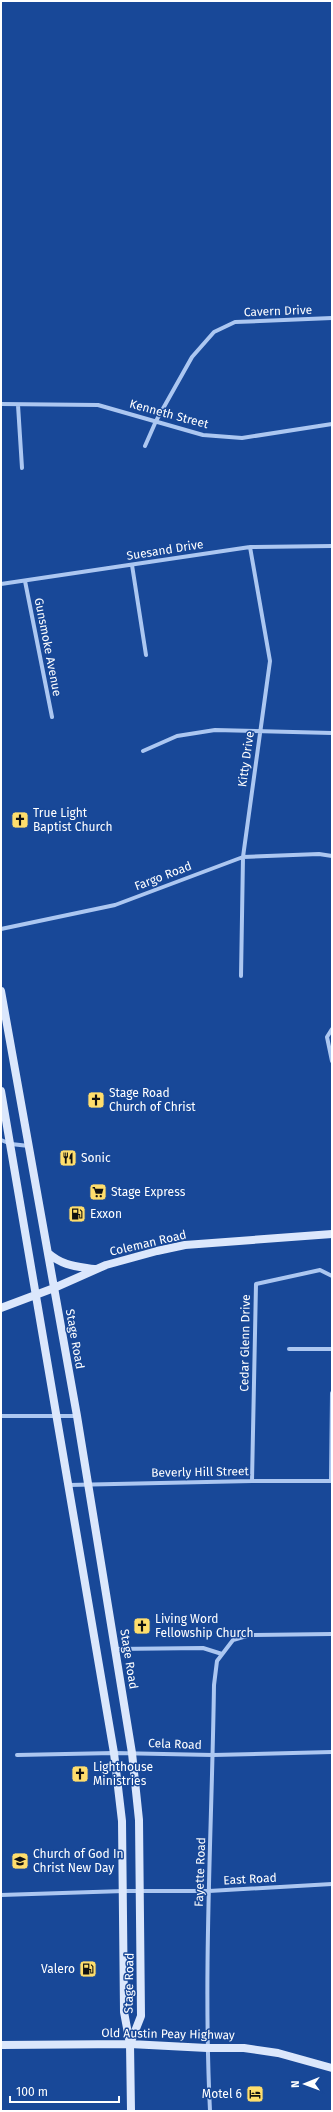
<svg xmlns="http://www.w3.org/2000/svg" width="333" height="2112" font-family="'Fira Sans',sans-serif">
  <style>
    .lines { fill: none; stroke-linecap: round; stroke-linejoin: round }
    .street { stroke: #acc7f1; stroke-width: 4 }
    .secondary { stroke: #dbe7fc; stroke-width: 8 }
    .labels { text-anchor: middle; stroke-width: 3; stroke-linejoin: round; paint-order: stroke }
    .street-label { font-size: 12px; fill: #fff; stroke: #184898 }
    .poi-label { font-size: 12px; fill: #fff; stroke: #184898; text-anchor: start }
  </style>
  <rect width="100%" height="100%" fill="#184898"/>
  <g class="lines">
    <!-- street -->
    <path class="street" d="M1,404l97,1 105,30 39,3 90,-14
      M18,405l4,63
      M145,446l11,-25 36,-64 22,-25 21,-10 97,-4
      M132,565l14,90
      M25,581l27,136
      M1,584l249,-37 82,-1
      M143,751l34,-15 38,-6 117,3
      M1,929l114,-24 128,-48 76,-3 13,2
      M241,976l2,-119 27,-196 -20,-114
      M332,1029l-5,8 5,24
      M1,1140l10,4 18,2
      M289,1349h43
      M1,1416h76
      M252,1481l4,-197 64,-14 12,6
      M331,1481l1,-88
      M69,1485l183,-4h80
      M115,1649l88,-1 19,6
      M17,1755l97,-2 99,2 119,-3
      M1,1895l123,-4h85l123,-7
      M210,2111c-7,-142 2,-284 4,-426l3,-24 16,-21 17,-5 82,-1"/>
    <!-- secondary -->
    <path class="secondary" d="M1,991l76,425 55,337 7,67 2,196 -11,28
      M1,1091l113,662 8,68 2,191 6,32 1,67
      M48,1253c15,13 27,13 46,16
      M1,1308l53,-20 52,-23 51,-14 28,-6 147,-11
      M1,2045l129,-1 77,4h37l34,5 54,15"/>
  </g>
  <!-- icons -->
  <defs>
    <g id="church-square" transform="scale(0.9)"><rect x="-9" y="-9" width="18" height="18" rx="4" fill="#ffde6c" stroke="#184898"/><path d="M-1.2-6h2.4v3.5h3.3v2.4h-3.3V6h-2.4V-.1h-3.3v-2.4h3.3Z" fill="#111"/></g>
    <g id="restaurant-square" transform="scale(0.9)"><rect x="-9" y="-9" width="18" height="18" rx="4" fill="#ffde6c" stroke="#184898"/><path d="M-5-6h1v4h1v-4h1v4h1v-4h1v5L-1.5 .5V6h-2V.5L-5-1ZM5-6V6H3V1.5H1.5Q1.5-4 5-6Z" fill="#111"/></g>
    <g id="supermarket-square" transform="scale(0.9)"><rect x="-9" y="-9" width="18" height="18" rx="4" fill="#ffde6c" stroke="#184898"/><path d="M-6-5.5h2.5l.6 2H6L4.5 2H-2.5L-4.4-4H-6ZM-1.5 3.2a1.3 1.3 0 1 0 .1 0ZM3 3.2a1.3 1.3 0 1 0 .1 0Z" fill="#111"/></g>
    <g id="fuel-square" transform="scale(0.9)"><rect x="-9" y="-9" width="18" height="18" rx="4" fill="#ffde6c" stroke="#184898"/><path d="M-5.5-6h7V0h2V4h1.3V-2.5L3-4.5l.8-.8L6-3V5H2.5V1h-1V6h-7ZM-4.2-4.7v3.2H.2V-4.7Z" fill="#111"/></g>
    <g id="school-square" transform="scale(0.9)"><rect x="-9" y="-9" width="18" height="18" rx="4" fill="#ffde6c" stroke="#184898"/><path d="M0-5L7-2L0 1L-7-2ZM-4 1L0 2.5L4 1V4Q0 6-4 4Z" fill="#111"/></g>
    <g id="hotel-square" transform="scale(0.9)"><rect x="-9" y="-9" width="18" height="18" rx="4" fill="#ffde6c" stroke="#184898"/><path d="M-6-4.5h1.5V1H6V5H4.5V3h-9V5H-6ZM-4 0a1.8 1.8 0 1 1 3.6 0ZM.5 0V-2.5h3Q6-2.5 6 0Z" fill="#111"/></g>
  </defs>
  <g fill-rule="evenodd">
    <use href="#church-square" x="20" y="820"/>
    <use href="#church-square" x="96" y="1100"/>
    <use href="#restaurant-square" x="68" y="1158"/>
    <use href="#supermarket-square" x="98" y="1192"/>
    <use href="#fuel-square" x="77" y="1214"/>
    <use href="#church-square" x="142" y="1626"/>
    <use href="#church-square" x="80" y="1774"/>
    <use href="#school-square" x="20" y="1861"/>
    <use href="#fuel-square" x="88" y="1969"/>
    <use href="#hotel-square" x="255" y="2094"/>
  </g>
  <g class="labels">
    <!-- street labels -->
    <g class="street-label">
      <text transform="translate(278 311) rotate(-2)" y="4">Cavern Drive</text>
      <text transform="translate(169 414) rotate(15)" y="4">Kenneth Street</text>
      <text transform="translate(165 550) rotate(-9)" y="4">Suesand Drive</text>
      <text transform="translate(48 647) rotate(79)" y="4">Gunsmoke Avenue</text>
      <text transform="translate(246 759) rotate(-82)" y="4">Kitty Drive</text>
      <text transform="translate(163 876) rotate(-21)" y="4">Fargo Road</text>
      <text transform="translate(148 1243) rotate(-13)" y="4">Coleman Road</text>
      <text transform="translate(75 1339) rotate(80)" y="4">Stage Road</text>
      <text transform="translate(245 1343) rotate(-89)" y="4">Cedar Glenn Drive</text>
      <text transform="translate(200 1472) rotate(-1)" y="4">Beverly Hill Street</text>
      <text transform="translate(129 1659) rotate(81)" y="4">Stage Road</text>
      <text transform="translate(175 1744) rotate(2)" y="4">Cela Road</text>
      <text transform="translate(200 1872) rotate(-88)" y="4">Fayette Road</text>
      <text transform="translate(250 1879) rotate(-3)" y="4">East Road</text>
      <text transform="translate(129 1983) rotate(-89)" y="4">Stage Road</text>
      <text transform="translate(168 2034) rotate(1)" y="4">Old Austin Peay Highway</text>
    </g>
    <!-- poi labels -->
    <g class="poi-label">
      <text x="33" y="817">True Light<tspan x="33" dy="14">Baptist Church</tspan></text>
      <text x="109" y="1097">Stage Road<tspan x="109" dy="14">Church of Christ</tspan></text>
      <text x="81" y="1162">Sonic</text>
      <text x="111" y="1196">Stage Express</text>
      <text x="90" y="1218">Exxon</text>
      <text x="155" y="1623">Living Word<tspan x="155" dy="14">Fellowship Church</tspan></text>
      <text x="93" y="1771">Lighthouse<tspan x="93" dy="14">Ministries</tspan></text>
      <text x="33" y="1858">Church of God In<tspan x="33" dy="14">Christ New Day</tspan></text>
      <text x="75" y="1973" text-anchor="end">Valero</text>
      <text x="242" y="2098" text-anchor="end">Motel 6</text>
    </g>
  </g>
  <!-- border -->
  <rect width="333" height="2112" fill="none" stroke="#ffffff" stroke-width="4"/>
  <!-- north arrow -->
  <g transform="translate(305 2084) rotate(269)" stroke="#184898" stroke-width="3" paint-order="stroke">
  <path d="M0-3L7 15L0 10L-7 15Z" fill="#ffffff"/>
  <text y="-6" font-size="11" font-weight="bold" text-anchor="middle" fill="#ffffff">N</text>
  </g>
  <!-- scale -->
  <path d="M10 2096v6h109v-6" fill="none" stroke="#ffffff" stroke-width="2"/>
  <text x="16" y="2096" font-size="12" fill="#ffffff" stroke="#184898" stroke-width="3" paint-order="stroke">100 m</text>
</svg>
